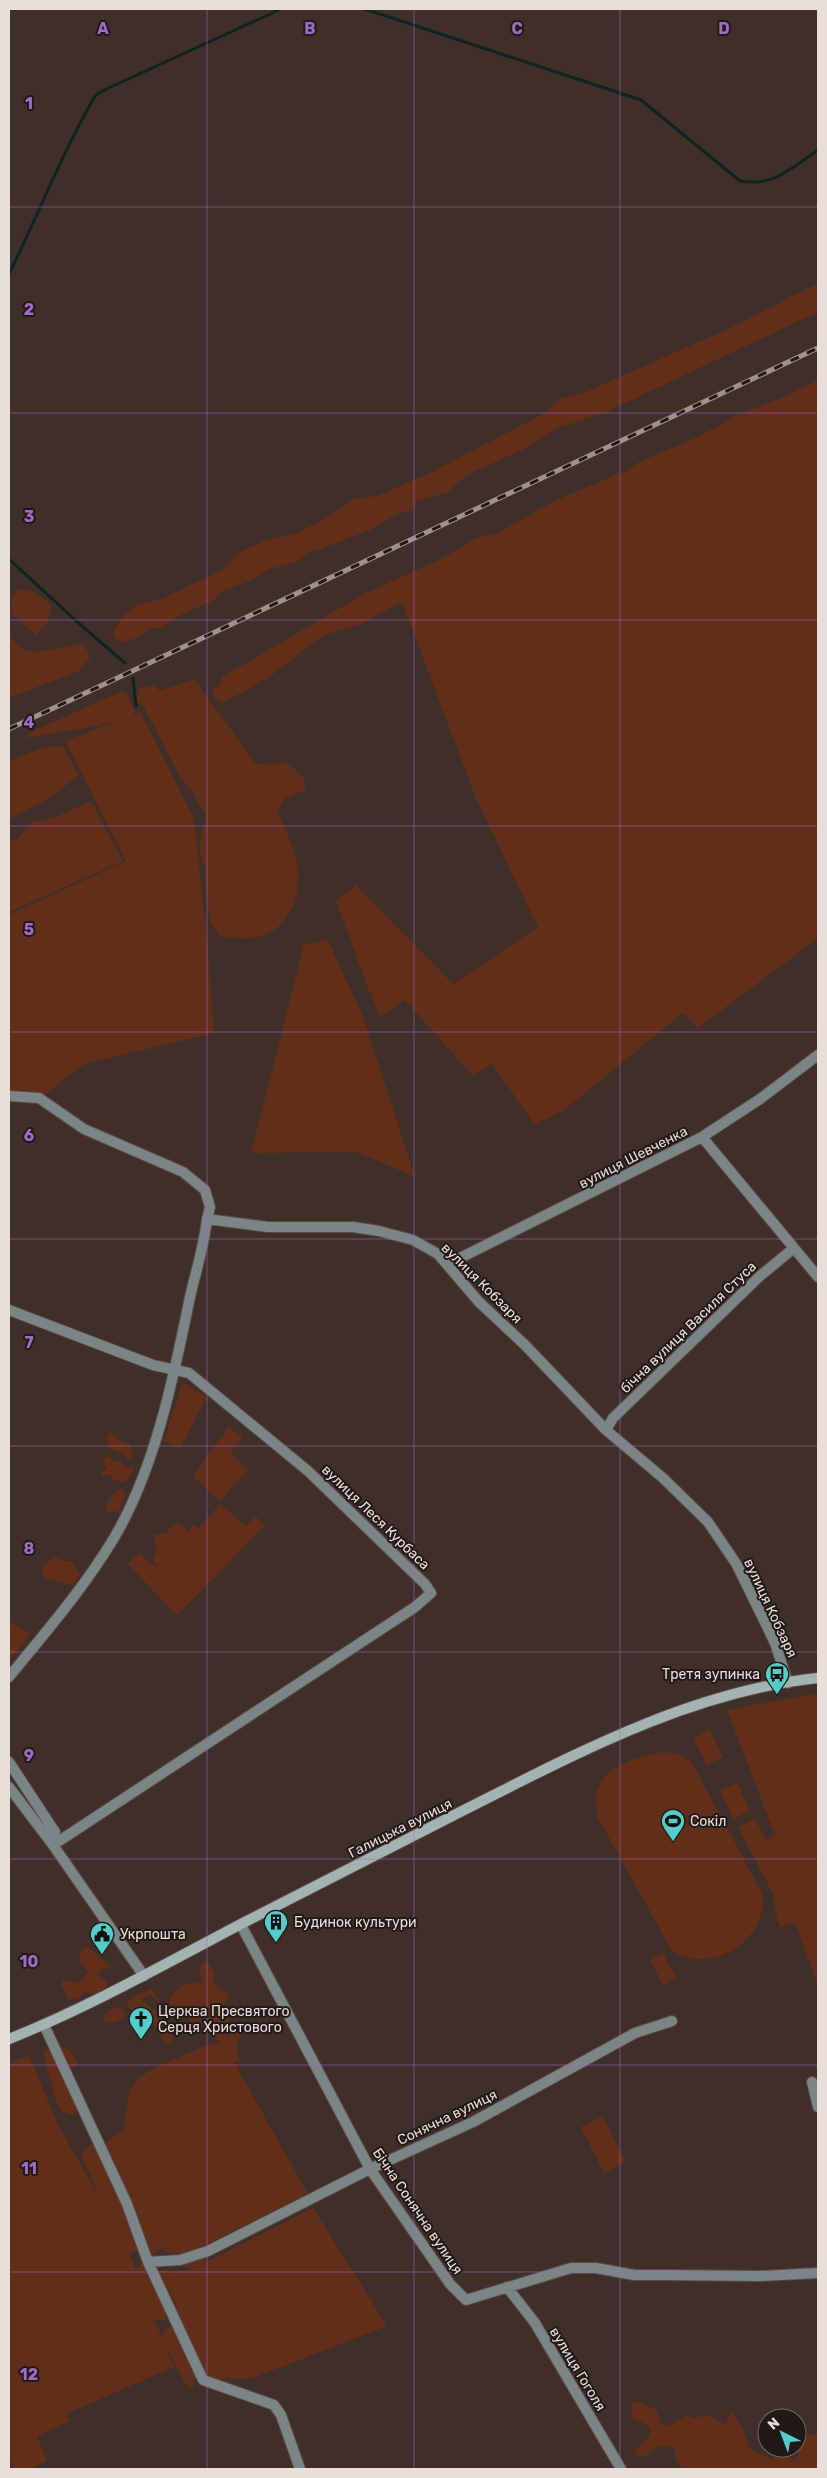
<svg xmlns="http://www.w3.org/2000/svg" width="827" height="2478" font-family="Rubik,sans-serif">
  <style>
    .green { fill: #612e19 }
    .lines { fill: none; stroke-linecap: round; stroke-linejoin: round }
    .stream { stroke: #0f2322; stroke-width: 3 }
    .street-casing { stroke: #5b4b45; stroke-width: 12 }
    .secondary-casing { stroke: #5b4b45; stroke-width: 12 }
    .street { stroke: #7b8585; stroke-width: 10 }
    .secondary { stroke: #a3b3b2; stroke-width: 10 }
    .rail-casing { stroke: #9f918c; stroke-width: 5 }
    .rail { stroke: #211916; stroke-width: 3; stroke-dasharray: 9; stroke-linecap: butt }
    .grid { fill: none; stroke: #a26ac8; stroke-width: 1; stroke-opacity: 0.55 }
    .labels { text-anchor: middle; stroke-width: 4; stroke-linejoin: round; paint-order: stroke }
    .street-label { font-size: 14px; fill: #e9deda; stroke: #211916 }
    .poi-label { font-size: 14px; fill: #e9deda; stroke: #211916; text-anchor: start }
    .grid-label { font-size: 16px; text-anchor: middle; font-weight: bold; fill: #a26ac8; stroke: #211916; stroke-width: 4; stroke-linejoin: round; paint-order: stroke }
  </style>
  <rect width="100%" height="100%" fill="#402f29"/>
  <!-- green -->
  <path class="green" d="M818,283v29l-212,100 -53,18 -25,17 -61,28 -19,17 -32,10 -5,9 -10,1 -29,17 -54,21 -9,1 -9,9 -32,10 -15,10 -31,11 -8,9 -33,15 -20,13h-11l-13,10 -14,4 -6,-1 -4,-8 8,-15 14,-12 26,-7 63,-30 17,-18 26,-11 29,-7 24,-11 33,-23 24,-3 53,-23 111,-58 21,-17 26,-7 140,-62z
    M818,379v559l-120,90 -15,-15 -119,97 -29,15 -43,-61 -19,12 -68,-76 -26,17 -43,-116 20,-16 97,99 85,-57 -61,-126 -75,-199 -44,23 -36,11 -54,42 -45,25 -9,-5 -2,-8 8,-5 2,-8 142,-83 75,-34 37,-22 23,-6 57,-32 46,-19 13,-7 12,-3 10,-8 58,-25 30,-15 7,-6 54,-21z
    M23,589c12,2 20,8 28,17 -1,14 -3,19 -15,29l-25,-22 1,-15 5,-8z
    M9,635c3,4 7,8 10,12 14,11 48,-2 65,-4l6,15 -11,13 -70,27z
    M194,679l62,85 32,-1 16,15 2,12 -21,8 -7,12c5,15 12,29 17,44 10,35 -3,80 -44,84 -10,1 -21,-1 -31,-2l-9,-12 -5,-28 -1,-27 -6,-20 7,-33 -14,-25 -12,-14 -37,-72 -5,-1 -2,-7 3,-9 17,-3 3,6z
    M120,692l6,1 8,17v5l7,-2 53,106 12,108 8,106 -130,31 -40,31 -15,-5 -20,1v-176l117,-54 -61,-120 47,-18 -84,15 -1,-2 8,-6z
    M63,746l16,30 -35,25 -35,18v-58l36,-14z
    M91,801l32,60 -114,51v-71l8,-2 15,-17 23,-5z
    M328,940l36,79 51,158 -58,-25 -106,1 53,-209z
    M182,1383l25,14 -27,52 -16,-8z
    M228,1427l15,10 -13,15 18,18 -28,31 -27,-25z
    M110,1432l11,9 9,3 3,14 -5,1 -6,-6 -13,-5 -3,-10z
    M109,1456l5,6 6,-2 5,6 8,1v5l-9,11 -12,-4 -1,-5 -8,2 -2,-3 6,-6 -4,-3 1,-5z
    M121,1488l4,6 -5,16c-6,3 -10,3 -15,-1 3,-9 8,-17 16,-21z
    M220,1504l26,22 9,-10 10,9 -88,91 -49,-52 11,-11 18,15 3,-4h-5l-2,-5 3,-7 -3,-18 13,-1 9,-10 10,4 2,5 6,-7 6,3z
    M55,1557l9,4h8l8,13 -5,8 -6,3 -25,-7 -2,-5 2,-9z
    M9,1621l22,13 -20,24 -2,-3z
    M818,1693v292l-23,-63 -14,5 -4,-8 -4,-25 -35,-67 17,-8 11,20 9,-4 -48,-125z
    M709,1729l14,28 -16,8 -14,-27z
    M663,1752l14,2 14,7 71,132c8,47 -52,83 -90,58l-74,-133c-1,-7 -4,-17 -2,-24 6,-28 43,-38 67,-42z
    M737,1783l13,27 -16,9 -14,-28z
    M87,1947c9,4 12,13 23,17l-1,5h-8l-3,6 9,6 -1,7 -8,6 -13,-2 -6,6 -10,2 -8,-14 2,-6 14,3 11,-11 -9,-12 3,-11z
    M663,1953l13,25 -13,7 -13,-25z
    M203,1962l6,2 6,10 -2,8 7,8 7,2 2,6 -7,8 6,8 2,8 -3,6 12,2 1,6 -4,12 4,13 -6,1 74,132 -119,59 -26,-1 -3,-7 -2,6 -6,8 -15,-9 -4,3 -4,-1 7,17 6,-6h4l16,30 -2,7 10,8 -5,12h-10l7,18 2,-6 7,-7 9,6 16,44 -2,9 -4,4c-11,-10 -13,-26 -23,-38l7,17 -108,47 3,7 -32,16 10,24c-12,5 -22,12 -35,5l-3,-11v-392l20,-8 30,72 38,66c0,-7 -12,-27 -16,-38l10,-11 4,1 7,-5 5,5 -1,-3 17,-12 6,-39 8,-12 17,-11 58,-25h13l-6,-1 -5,-6 1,-6 -7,-7 2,-5 -3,-4 1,-7 -10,-1 -4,2 8,16 -3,5 -6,-3 -8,-14 -9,5c-13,-11 -4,-22 5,-32l22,-3 -4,-12z
    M152,1989l10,17 -11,-11 -10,4c11,10 39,27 29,46 -12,-3 -14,-26 -25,-33l-10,2 -9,-9 7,-8z
    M117,2007l6,2 2,7c-7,6 -16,9 -23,5l5,-9z
    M61,2047c9,1 14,9 17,17l-14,11 14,33 -5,7 -11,-4 -4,-4 -14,-49v-7z
    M603,2116l23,46 -22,11 -23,-46z
    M313,2208l74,118 -134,52 -21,1 -8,-2 -5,5c-27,-14 -33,-45 -45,-72l3,-2 -7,-16 -7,-2 -6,-13 5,-8 7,1 3,3c6,-4 14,0 20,-4l-8,-3 -1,-4 22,-5v6z
    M639,2402l18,8 4,14 7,2 19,-11 7,3 15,-3 17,10 5,-15 12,19 7,20 21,10 13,-8 10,10 4,-6v-15l13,-6 7,1v34h-135l-7,-10 -1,-9c-14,-10 -20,0 -32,7l-8,-2c3,-9 12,-14 16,-24l-4,-6 -14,-7 -2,-15z"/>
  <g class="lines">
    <!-- stream -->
    <path class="stream" d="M365,9l276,91 99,81c34,6 51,-13 78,-31
      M9,274c29,-59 53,-121 86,-178l7,-5 179,-82
      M9,559l66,61 50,43
      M133,678l3,28"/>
    <!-- street casing -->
    <g class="street-casing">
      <path id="street" d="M9,1096l30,2 45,31 99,43 22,18 5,17 -3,12 61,8h85l26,4 34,9 25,14 41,48 47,44 80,84 57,48 45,44 29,43 38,78 13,40
        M702,1137l116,140
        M448,1264l254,-127 58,-38 58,-44
        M9,1310l144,55 36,8 119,98 117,113 6,9 -16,14 -362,238
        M606,1430l7,-12 147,-142 34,-28
        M9,1677c36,-44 75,-89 105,-139 41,-69 60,-162 76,-241 6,-26 14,-51 17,-78
        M9,1762l46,70 -2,13
        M9,1787l44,58 91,131
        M241,1925l129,244 80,115 16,16 105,-32h25l38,7h28l98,1 58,-3
        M44,2025l83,179 21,58 55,118 71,25 7,10 19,54
        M812,2082l6,25
        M148,2262l32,-2 28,-9 162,-82 103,-47 162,-89 37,-12
        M507,2287l28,36 86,146"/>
    </g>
    <!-- secondary casing -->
    <g class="secondary-casing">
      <path id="secondary" d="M9,2039c80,-32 156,-75 232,-115 76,-39 152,-77 227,-116 111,-56 225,-117 350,-130"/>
    </g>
    <!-- street -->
    <use href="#street" class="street"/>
    <!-- secondary -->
    <use href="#secondary" class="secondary"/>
    <!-- rail casing -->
    <g class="rail-casing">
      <path id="rail" d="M9,729l809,-381"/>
    </g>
    <!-- rail -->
    <use href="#rail" class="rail"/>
  </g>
  <!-- grid -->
  <path class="grid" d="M207,9v2460M414,9v2460M620,9v2460M9,207h809M9,413h809M9,620h809M9,826h809M9,1032h809M9,1239h809M9,1446h809M9,1652h809M9,1859h809M9,2065h809M9,2272h809"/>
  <!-- icons -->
  <defs>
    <g id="bus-pin" transform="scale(1.25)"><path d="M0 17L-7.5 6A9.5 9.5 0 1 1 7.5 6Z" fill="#53cdc9" stroke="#211916"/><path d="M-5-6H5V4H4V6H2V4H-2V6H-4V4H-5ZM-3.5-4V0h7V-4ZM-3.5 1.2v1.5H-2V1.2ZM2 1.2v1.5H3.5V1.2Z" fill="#111"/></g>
    <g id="stadium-pin" transform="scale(1.25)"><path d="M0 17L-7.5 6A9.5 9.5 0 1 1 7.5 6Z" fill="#53cdc9" stroke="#211916"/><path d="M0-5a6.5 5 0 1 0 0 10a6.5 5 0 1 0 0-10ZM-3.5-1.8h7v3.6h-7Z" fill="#111"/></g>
    <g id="building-pin" transform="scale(1.25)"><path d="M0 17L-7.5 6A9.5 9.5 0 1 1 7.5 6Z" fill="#53cdc9" stroke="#211916"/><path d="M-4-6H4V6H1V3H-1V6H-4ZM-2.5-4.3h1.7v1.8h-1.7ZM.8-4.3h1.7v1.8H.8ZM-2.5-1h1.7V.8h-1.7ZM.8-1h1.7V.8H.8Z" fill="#111"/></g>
    <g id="civic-pin" transform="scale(1.25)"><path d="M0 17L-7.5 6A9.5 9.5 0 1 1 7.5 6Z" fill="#53cdc9" stroke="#211916"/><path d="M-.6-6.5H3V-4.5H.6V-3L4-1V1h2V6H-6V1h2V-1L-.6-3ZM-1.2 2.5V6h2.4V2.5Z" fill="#111"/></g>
    <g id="church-pin" transform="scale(1.25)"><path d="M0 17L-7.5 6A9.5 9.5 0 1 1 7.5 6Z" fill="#53cdc9" stroke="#211916"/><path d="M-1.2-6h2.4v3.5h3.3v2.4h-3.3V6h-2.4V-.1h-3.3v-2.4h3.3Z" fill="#111"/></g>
  </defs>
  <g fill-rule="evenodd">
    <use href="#bus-pin" x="777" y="1674"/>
    <use href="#stadium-pin" x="673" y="1821"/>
    <use href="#building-pin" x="276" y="1922"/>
    <use href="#civic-pin" x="102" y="1934"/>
    <use href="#church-pin" x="141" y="2019"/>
  </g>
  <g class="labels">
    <!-- street labels -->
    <g class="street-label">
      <text transform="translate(633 1157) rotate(-27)" y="5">вулиця Шевченка</text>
      <text transform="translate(482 1283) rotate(45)" y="5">вулиця Кобзаря</text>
      <text transform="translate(688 1327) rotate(-44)" y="5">бічна вулиця Василя Стуса</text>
      <text transform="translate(376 1517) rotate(44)" y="5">вулиця Леся Курбаса</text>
      <text transform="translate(771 1608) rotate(65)" y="5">вулиця Кобзаря</text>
      <text transform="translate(400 1828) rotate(-27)" y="5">Галицька вулиця</text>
      <text transform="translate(447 2117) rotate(-26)" y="5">Сонячна вулиця</text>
      <text transform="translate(418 2211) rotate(56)" y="5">Бічна Сонячна вулиця</text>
      <text transform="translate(578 2369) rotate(59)" y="5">вулиця Гоголя</text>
    </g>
    <!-- poi labels -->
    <g class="poi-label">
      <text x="760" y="1679" text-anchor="end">Третя зупинка</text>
      <text x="690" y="1826">Сокіл</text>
      <text x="294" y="1927">Будинок культури</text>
      <text x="120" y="1939">Укрпошта</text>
      <text x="158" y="2016">Церква Пресвятого<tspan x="158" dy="16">Серця Христового</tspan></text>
    </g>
  </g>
  <g class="grid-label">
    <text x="103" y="34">A</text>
    <text x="310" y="34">B</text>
    <text x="517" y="34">C</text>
    <text x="724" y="34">D</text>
    <text x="29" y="109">1</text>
    <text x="29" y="315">2</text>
    <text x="29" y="522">3</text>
    <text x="29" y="728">4</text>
    <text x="29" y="935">5</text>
    <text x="29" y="1141">6</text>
    <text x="29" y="1348">7</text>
    <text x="29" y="1554">8</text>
    <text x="29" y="1761">9</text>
    <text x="29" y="1967">10</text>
    <text x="29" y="2174">11</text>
    <text x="29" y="2380">12</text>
  </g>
  <!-- border -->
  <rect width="827" height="2478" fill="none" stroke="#e9deda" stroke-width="20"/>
  <!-- north arrow -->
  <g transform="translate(782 2433) rotate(318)"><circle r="24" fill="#211916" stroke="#716864"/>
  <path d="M0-4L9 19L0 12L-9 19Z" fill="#53cdc9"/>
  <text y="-8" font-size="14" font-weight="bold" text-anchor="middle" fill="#e9deda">N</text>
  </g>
</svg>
